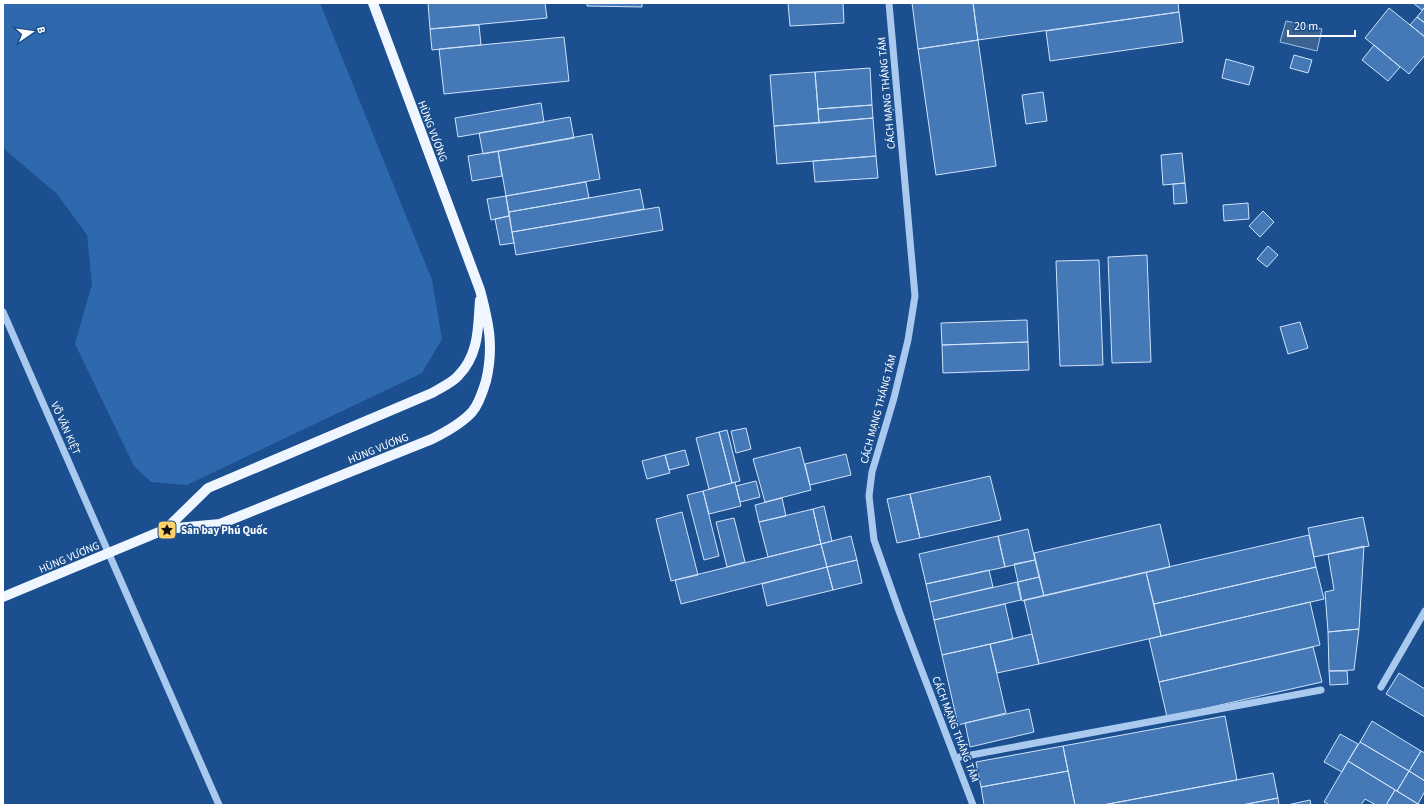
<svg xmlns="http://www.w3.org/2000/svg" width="1428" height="808" font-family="'Source Sans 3',sans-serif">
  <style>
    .green { fill: #2e69ad }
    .water { fill: #3c6290; stroke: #9cc4f0 }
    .building { fill: #4478b7; stroke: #cfe3fa }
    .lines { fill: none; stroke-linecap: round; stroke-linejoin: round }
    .minor { stroke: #a9c9ee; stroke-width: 7 }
    .major { stroke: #f0f6ff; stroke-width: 10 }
    .labels { text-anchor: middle; stroke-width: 3; stroke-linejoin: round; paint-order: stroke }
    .street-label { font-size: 11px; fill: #fff; stroke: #1b4f8f }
    .poi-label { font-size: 11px; font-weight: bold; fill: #fff; stroke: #1b4f8f; text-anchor: start }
  </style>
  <rect width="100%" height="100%" fill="#1b4f8f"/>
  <!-- green -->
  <path class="green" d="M3,3h317l112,277 10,59 -20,34 -235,112 -36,-3 -17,-16 -59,-122 17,-60 -5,-49 -30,-41 -54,-46z"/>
  <!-- water -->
  <path class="water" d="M1286,21l36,8 -5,22 -37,-9z"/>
  <!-- building -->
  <path class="building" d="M428,3h117l2,15 -117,11z
    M587,3h55v4l-55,-1z
    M788,3h55l1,20 -54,3z
    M912,3h61l5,37 -60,9z
    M973,3h205l1,9 -201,28z
    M1413,3h12v4l-3,3z
    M1425,7v16l-8,-6z
    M1389,8l36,29v18l-16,19 -44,-36z
    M1179,12l4,30 -133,19 -4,-30z
    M1417,17l8,6v14l-15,-12z
    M479,25l2,20 -49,5 -2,-21z
    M564,37l5,44 -125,13 -5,-45z
    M978,40l18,126 -60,9 -18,-126z
    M1374,45l26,22 -12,14 -26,-21z
    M1294,55l18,5 -4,13 -18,-5z
    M1226,59l28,8 -5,18 -27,-7z
    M870,68l2,37 -54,4 -3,-37z
    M815,72l4,51 -45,3 -4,-51z
    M1043,92l4,29 -21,3 -4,-29z
    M541,103l3,19 -86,15 -3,-19z
    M872,105l1,13 -54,5 -1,-14z
    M570,117l4,21 -91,16 -4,-21z
    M873,118l3,38 -99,8 -3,-38z
    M592,134l8,45 -94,17 -8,-45z
    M498,151l4,25 -30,5 -4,-25z
    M1182,153l3,30 -22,2 -2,-30z
    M876,156l2,22 -63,4 -2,-21z
    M586,182l3,16 -80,14 -3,-16z
    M1185,183l2,20 -13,1 -1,-20z
    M640,189l4,20 -132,23 -3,-20z
    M506,196l3,20 -18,4 -4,-21z
    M1248,203l1,16 -25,2 -1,-16z
    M659,207l4,23 -147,25 -4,-23z
    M1263,211l11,11 -14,15 -11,-11z
    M509,216l5,27 -14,2 -5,-26z
    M1268,246l10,9 -11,12 -10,-8z
    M1147,255l4,107 -39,1 -4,-106z
    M1099,260l4,105 -43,1 -4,-105z
    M1027,320l1,22 -86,3 -1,-22z
    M1300,322l8,26 -20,6 -8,-27z
    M1028,342l1,28 -86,3 -1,-28z
    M746,428l5,21 -15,4 -5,-22z
    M727,430l13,51 -8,2 -13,-51z
    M719,432l13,51 -23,6 -13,-51z
    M800,447l11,43 -46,12 -12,-43z
    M685,450l4,15 -20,5 -4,-15z
    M846,454l5,21 -41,10 -5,-21z
    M665,455l5,18 -23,6 -5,-18z
    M990,476l11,44 -81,18 -10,-44z
    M756,481l4,16 -20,5 -4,-16z
    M735,482l6,24 -32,8 -6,-23z
    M703,491l16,65 -15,4 -17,-65z
    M910,494l10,44 -23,5 -10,-44z
    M782,498l4,18 -27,6 -4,-17z
    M824,506l8,35 -11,3 -8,-35z
    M813,509l8,35 -53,13 -9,-35z
    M682,512l16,63 -27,6 -15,-62z
    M1363,517l6,29 -55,11 -6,-29z
    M734,518l11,44 -18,5 -11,-45z
    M1160,524l10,43 -126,29 -10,-43z
    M1028,529l7,31 -30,7 -7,-31z
    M1309,535l7,32 -162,37 -8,-32z
    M851,536l6,24 -30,7 -6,-23z
    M998,536l7,31 -79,17 -7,-30z
    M821,544l6,23 -146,37 -6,-24z
    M1364,546l-5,83 -31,3 -3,-40 9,-2 -6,-36z
    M857,560l5,23 -29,7 -6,-23z
    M1035,560l4,17 -21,5 -4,-18z
    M827,567l6,23 -66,16 -5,-22z
    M1316,567l8,32 -163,37 -7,-32z
    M989,570l4,17 -63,15 -4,-18z
    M1146,572l15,64 -122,28 -15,-64z
    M1039,577l5,19 -22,5 -4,-19z
    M1017,582l4,18 -87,20 -4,-18z
    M1310,602l10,43 -161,37 -10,-43z
    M1005,604l8,35 -71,16 -8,-35z
    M1359,629l-5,41 -25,1 -1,-39z
    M1032,634l7,30 -42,9 -7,-29z
    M990,644l16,69 -48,12 -16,-70z
    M1313,647l9,35 -155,35 -8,-35z
    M1329,671h18l1,13 -18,1z
    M1399,673l26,16v28l-39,-23z
    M1029,709l5,23 -64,15 -5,-24z
    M1225,716l12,64 -134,25h-28l-12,-59z
    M1372,721l49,30 -12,20 -49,-29z
    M1340,734l18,10 -16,28 -18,-10z
    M1360,742l49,29 -12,20 -49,-30z
    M1063,746l5,25 -87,16 -5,-25z
    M1421,751l4,2v28l-16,-10z
    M1348,761l47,29 -9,15h-10l-11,-6 -4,6h-31l-6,-3z
    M1068,771l7,34h-91l-3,-18z
    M1409,771l16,10v10l-7,13 -21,-13z
    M1273,773l5,25 -36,7h-139z
    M1395,790l23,14 -1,1h-31z
    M1278,798l1,7h-37z
    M1310,800l1,5h-24z"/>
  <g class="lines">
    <!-- minor -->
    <path class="minor" d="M889,3l26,293 -7,44 -14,58 -22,74 -3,24 5,44 25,71 74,194
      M3,312l216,493
      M1381,687l44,-76
      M955,758l366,-68"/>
    <!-- major -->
    <path class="major" d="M166,529l42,-41 224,-95c8,-5 20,-10 26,-17 21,-21 20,-48 22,-76
      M3,597l163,-68 54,-5 212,-85c14,-7 29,-15 40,-27 7,-8 11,-21 14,-31 8,-34 3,-57 -6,-91l-107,-287"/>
  </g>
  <!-- icons -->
  <defs>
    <g id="sight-square" transform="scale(1)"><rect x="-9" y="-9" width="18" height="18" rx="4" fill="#ffd166" stroke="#1b4f8f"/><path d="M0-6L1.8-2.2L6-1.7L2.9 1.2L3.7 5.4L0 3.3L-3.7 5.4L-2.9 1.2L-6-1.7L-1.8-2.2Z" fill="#111"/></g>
  </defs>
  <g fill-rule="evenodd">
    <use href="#sight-square" x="167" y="530"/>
  </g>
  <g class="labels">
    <!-- street labels -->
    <g class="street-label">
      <text transform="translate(886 93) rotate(-95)" y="4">CÁCH MẠNG THÁNG TÁM</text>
      <text transform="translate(433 131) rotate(69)" y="4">HÙNG VƯƠNG</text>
      <text transform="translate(878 409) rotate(-75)" y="4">CÁCH MẠNG THÁNG TÁM</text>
      <text transform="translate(66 428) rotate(66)" y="4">VÕ VĂN KIỆT</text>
      <text transform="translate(378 448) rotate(-22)" y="4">HÙNG VƯƠNG</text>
      <text transform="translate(69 557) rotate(-23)" y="4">HÙNG VƯƠNG</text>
      <text transform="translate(956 729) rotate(69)" y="4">CÁCH MẠNG THÁNG TÁM</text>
    </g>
    <!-- poi labels -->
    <g class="poi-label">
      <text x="181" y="534">Sân bay Phú Quốc</text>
    </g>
  </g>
  <!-- border -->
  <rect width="1428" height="808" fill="none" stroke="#ffffff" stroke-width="8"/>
  <!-- north arrow -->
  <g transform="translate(32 32) rotate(77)" stroke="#1b4f8f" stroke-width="3" paint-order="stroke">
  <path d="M0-3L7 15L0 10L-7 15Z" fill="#ffffff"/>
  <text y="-6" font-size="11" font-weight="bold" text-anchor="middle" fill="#ffffff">B</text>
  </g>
  <!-- scale -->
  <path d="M1288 30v6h67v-6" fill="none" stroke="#ffffff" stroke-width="2"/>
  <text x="1294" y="30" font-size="12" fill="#ffffff" stroke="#1b4f8f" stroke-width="3" paint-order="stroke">20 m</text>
</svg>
